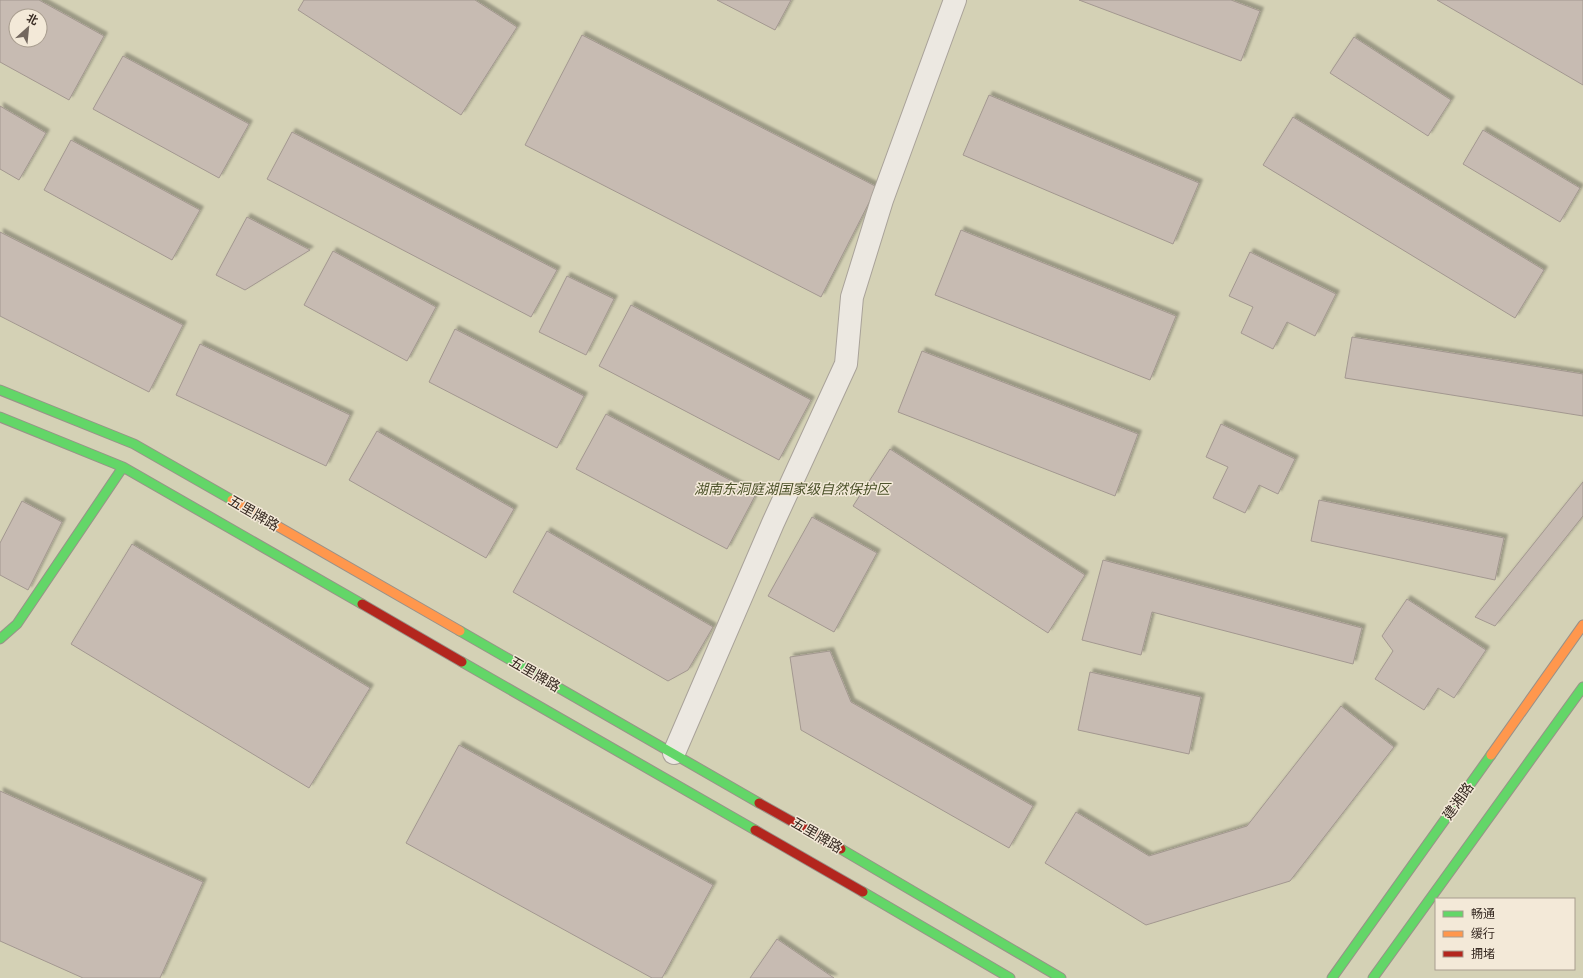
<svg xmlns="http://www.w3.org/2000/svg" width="1583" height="978" font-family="'Times New Roman','Noto Sans SC',serif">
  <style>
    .green { fill: #d4d1b5; fill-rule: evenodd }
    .building { fill: #c7bbb2; stroke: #a39890; fill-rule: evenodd; filter: url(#shadow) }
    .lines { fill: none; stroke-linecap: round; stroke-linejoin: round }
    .street-casing { stroke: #a9a299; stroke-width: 24 }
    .fast-casing { stroke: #999189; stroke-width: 11 }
    .slow-casing { stroke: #999189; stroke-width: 11 }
    .jam-casing { stroke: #999189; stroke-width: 11 }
    .street { stroke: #ece8e1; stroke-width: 22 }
    .fast { stroke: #63d668; stroke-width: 9 }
    .slow { stroke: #ff974d; stroke-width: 9 }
    .jam { stroke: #b3261e; stroke-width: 9 }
    .labels { text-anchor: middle; stroke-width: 3; stroke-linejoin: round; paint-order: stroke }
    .park-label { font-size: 14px; font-style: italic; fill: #4c522a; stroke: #f3e9d8 }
    .street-label { font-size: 14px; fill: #372a22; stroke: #f3e9d8 }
  </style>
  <defs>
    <filter id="shadow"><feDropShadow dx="3.5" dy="-3.5" stdDeviation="1" flood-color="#0004"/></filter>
  </defs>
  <rect width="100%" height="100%" fill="#e3dcd1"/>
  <!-- green -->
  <path class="green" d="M0,0h1583v978h-1583zM16,16h24v24h-24zM1436,899h138v70h-138z"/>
  <!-- building -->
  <path class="building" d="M0,0h39l65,36 -35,64 -69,-38zM16,16h24v24h-24z
    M304,0h171l42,27 -56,88 -163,-105z
    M717,0h74l-16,30z
    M1079,0h152l29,11 -19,50z
    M1437,0h146v85z
    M582,35l295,152 -56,110 -296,-152z
    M1354,37l97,63 -23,36 -98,-63z
    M123,56l126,68 -30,54 -126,-69z
    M989,95l210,88 -26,61 -210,-89z
    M0,106l46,27 -27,47 -19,-11z
    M1293,117l251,153 -29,48 -252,-153z
    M1483,130l97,58 -20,34 -97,-58z
    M292,132l265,138 -26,47 -264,-138z
    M71,140l129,70 -28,50 -128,-70z
    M247,217l63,33 -65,40 -29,-15z
    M961,230l215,86 -26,64 -215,-85z
    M0,232l183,93 -34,67 -149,-76z
    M333,251l103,56 -29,54 -103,-56z
    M1250,252l86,42 -21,42 -28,-14 -14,27 -32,-16 12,-26 -24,-11z
    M567,276l47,23 -28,56 -47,-23z
    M631,305l180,95 -32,60 -180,-94z
    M455,329l129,67 -27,52 -128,-66z
    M1352,337l231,37v42l-238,-38z
    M200,344l150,71 -24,51 -150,-71z
    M922,351l216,83 -23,62 -217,-84z
    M606,414l150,80 -29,55 -151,-80z
    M1221,424l74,35 -17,35 -19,-9 -14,28 -32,-15 15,-31 -22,-10z
    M377,431l137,78 -28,49 -137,-78z
    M890,449l195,126 -37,58 -195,-127z
    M1583,482v34l-88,110 -20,-9z
    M1319,500l185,38 -9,42 -184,-39z
    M22,501l40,21 -34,68 -28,-15v-32z
    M812,517l65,36 -43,79 -66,-36z
    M547,531l166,96 -25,43 -20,11 -155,-89z
    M132,544l238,144 -61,100 -238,-144z
    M1103,560l259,68 -9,36 -201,-52 -11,43 -59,-15z
    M1407,599l79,51 -32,48 -16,-10 -14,22 -49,-31 18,-28 -11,-15z
    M830,651l21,51 182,104 -24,42 -208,-118 -11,-73z
    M1090,672l111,25 -12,57 -111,-24z
    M1341,706l53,41 -104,134 -144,44 -101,-62 31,-51 73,44 98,-30z
    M459,745l254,140 -51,93h-10l-246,-135z
    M0,791l203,91 -43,96h-77l-83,-37z
    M777,939l57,39h-84z"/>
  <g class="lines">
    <!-- street casing -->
    <g class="street-casing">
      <path id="street" d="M674,753l99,-230 73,-159 6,-67 30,-97 73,-200"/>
    </g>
    <!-- fast casing -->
    <g class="fast-casing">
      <path id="fast" d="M0,390l134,54 98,56
        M0,417l123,50 239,137
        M460,631l299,172
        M0,639l17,-15 106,-157
        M462,662l293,168
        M841,849l220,129
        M863,892l147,86
        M1332,978l159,-223
        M1373,978l210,-291"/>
    </g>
    <!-- slow casing -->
    <g class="slow-casing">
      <path id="slow" d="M232,500l228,131
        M1491,755l92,-130"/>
    </g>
    <!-- jam casing -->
    <g class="jam-casing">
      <path id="jam" d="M362,604l100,58
        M759,803l82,46
        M755,830l108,62"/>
    </g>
    <!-- street -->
    <use href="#street" class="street"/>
    <!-- fast -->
    <use href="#fast" class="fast"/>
    <!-- slow -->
    <use href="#slow" class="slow"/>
    <!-- jam -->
    <use href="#jam" class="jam"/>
  </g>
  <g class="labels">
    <!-- park labels -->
    <g class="park-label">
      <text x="792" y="494">湖南东洞庭湖国家级自然保护区</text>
    </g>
    <!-- street labels -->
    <g class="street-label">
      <text transform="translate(254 513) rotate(30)" y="5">五里牌路</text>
      <text transform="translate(535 674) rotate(30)" y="5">五里牌路</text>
      <text transform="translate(1458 801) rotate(-55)" y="5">建湘路</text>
      <text transform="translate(817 835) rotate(30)" y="5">五里牌路</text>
    </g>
  </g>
  <!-- legend -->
  <rect x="1435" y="898" width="140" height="72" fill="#f3e9d8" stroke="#a89d8f"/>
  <rect x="1443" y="911" width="20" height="6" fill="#63d668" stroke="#a89d8f"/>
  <text x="1471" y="918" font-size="12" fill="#372a22">畅通</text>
  <rect x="1443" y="931" width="20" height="6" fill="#ff974d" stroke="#a89d8f"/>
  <text x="1471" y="938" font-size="12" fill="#372a22">缓行</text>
  <rect x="1443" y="951" width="20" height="6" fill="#b3261e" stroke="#a89d8f"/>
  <text x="1471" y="958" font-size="12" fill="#372a22">拥堵</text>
  <!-- north arrow -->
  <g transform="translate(28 28) rotate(27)"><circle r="19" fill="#f3e9d8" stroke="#a89d8f"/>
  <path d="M0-3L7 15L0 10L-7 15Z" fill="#73685f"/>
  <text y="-6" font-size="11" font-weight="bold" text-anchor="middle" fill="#372a22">北</text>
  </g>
</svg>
